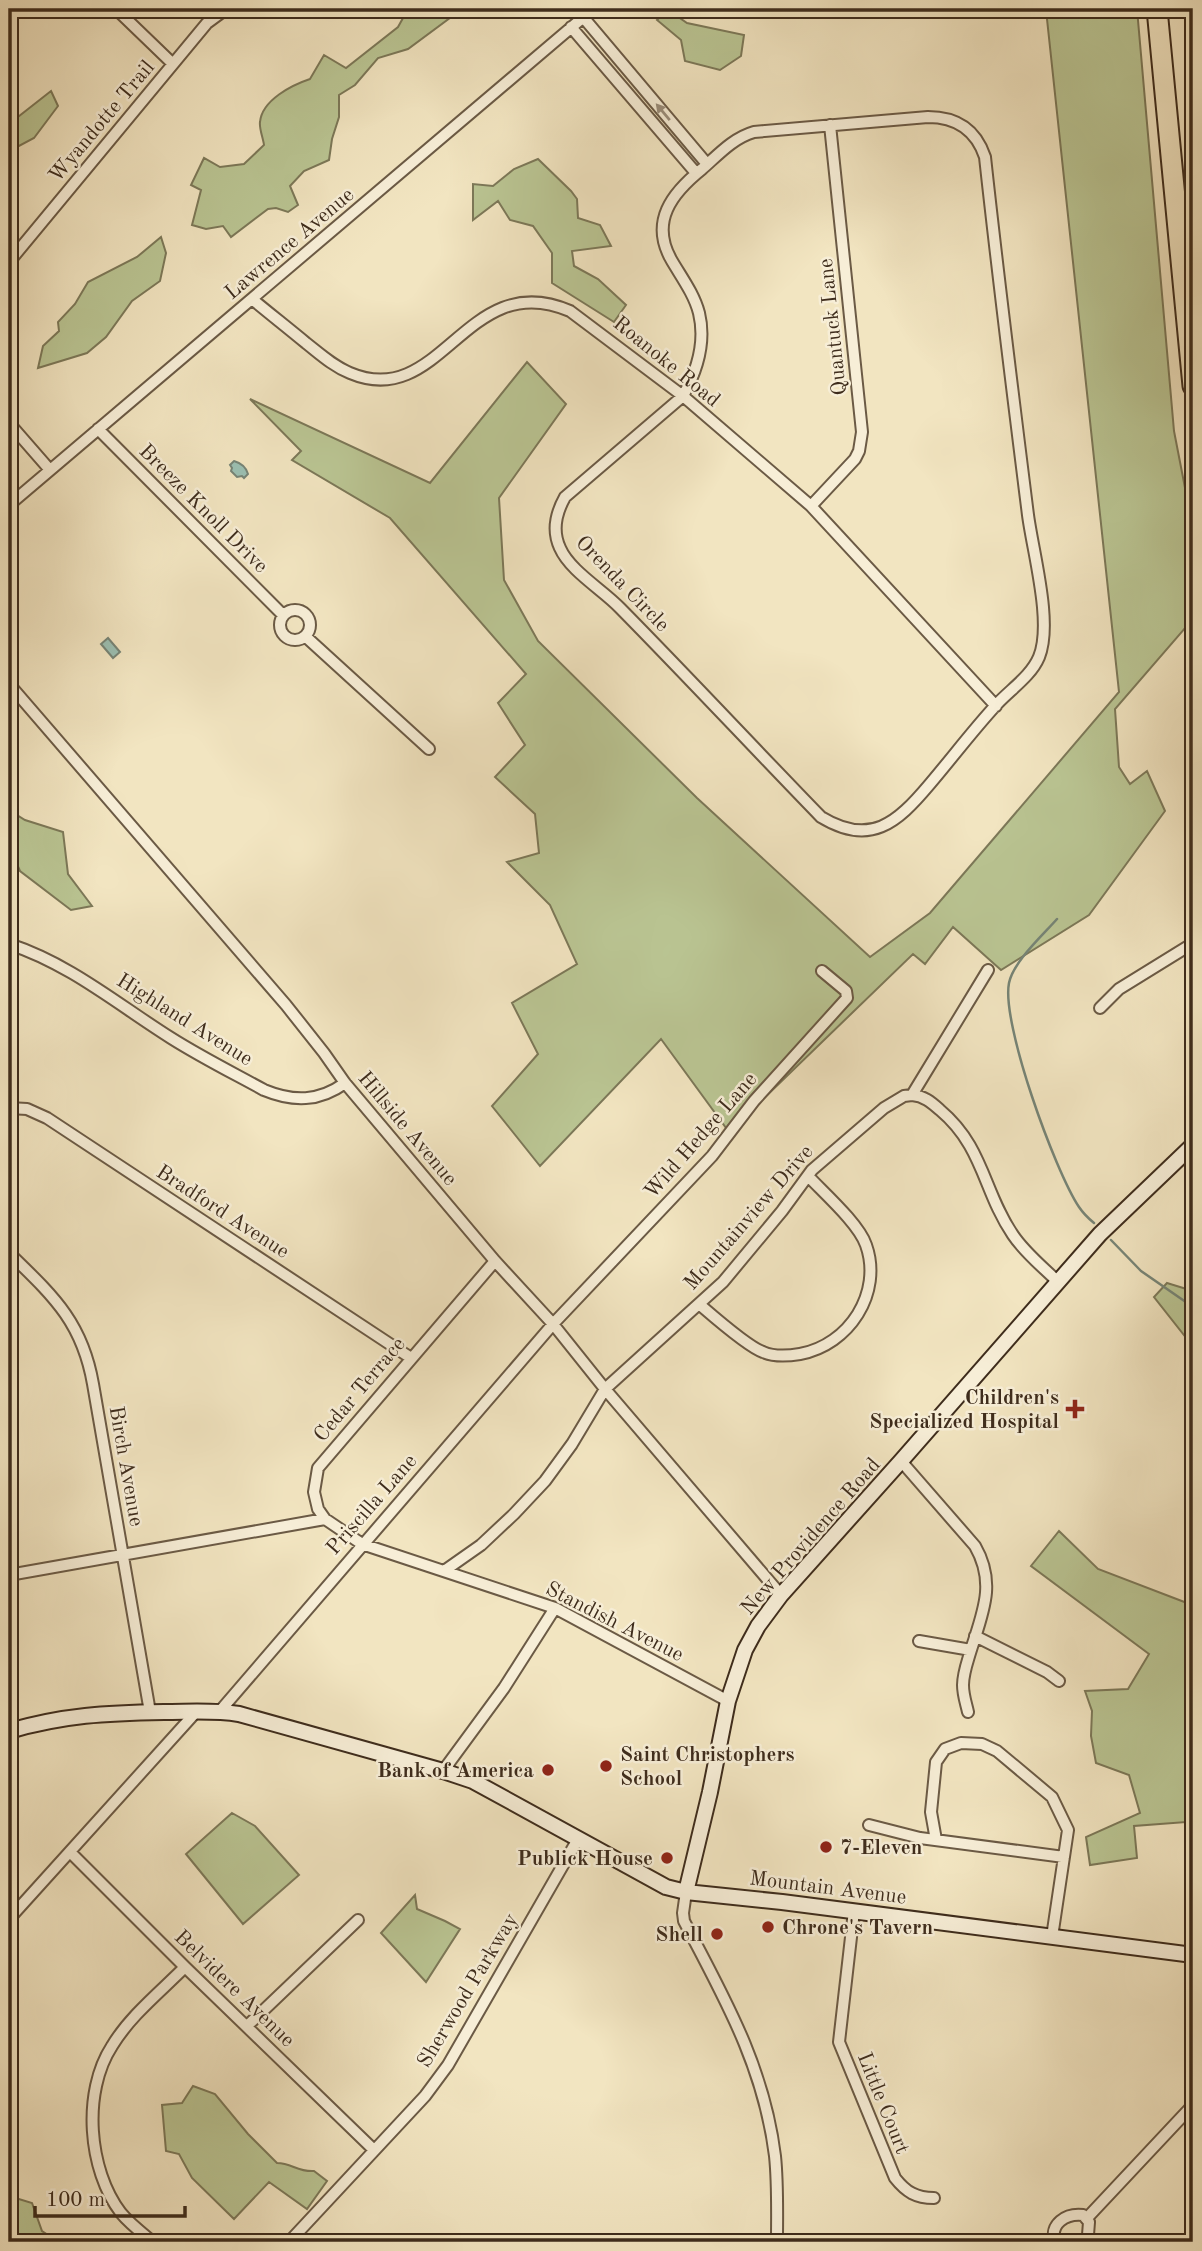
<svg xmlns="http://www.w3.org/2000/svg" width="1202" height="2251" font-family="'Old Standard TT',serif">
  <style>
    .green { fill: #bac593; stroke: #7c7858; stroke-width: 2 }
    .water { fill: #9bbfb2; stroke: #768476; stroke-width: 2 }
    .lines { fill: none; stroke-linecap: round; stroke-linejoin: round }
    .stream { stroke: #768476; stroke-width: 2.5 }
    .street-casing { stroke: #6b5a45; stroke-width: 14 }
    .secondary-casing { stroke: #3e2c1c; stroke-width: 18 }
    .highway-casing { stroke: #3e2c1c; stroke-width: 23 }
    .street { stroke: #f7eed7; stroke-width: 10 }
    .secondary { stroke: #f7eed7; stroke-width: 14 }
    .highway { stroke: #f2e5c1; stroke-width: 19 }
    .oneway { fill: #9a8d7a }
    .poi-dot { fill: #8f2418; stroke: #f7eed7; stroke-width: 2.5 }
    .labels { text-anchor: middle; stroke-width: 5; stroke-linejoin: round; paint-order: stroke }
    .street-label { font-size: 21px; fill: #3e2c1c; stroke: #f7eed7 }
    .poi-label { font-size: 21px; font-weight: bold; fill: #3e2c1c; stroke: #f7eed7; text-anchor: end }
  </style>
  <rect width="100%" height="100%" fill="#f2e5c1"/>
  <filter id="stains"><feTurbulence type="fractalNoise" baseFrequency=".00286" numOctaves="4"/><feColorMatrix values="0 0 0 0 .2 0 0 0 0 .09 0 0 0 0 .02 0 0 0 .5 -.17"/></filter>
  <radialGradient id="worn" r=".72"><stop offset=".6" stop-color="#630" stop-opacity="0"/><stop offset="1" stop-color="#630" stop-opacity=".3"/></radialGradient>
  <!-- green -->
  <path class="green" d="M408,9h54l-54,40 -30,9 -23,27 -16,10v22l-7,22 -3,21 -25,11 -14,15 8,19 -10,7 -12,-4 -8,1 -37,28 -8,-11 -17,3 -14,-4 9,-35 -10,-5 13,-27 16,9 24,-3 20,-19c-1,-7 -5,-17 -4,-23 2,-22 32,-37 50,-43l14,-24 22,13 52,-41z
    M667,9l20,14 57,12 -3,21 -21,14 -35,-9 -4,-21 -24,-20z
    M1048,9h89l37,422 19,98v90l-78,90 4,58 11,17 17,-13 18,40 -76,104 -88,55 -48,-43 -28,37 -12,-10 -184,178 -68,-93 -121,127 -48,-60 46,-52 -26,-51 65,-39 -27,-59 -43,-43 32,-9 -4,-39 -40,-37 30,-32 -27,-42 28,-29 -136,-156 -98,-58 9,-9 -51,-52 180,84 97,-121 39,42 -67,94 5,82 34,61 159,157 173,159 60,-44 189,-221 -72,-673z
    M51,91l7,15 -24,32 -19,10 -6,16v-40z
    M538,159l33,32 6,8 1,19 22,7 11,21 -39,5 2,15 24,13 28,26 -12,17 -62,-39v-30l-19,-27 -23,-6 -12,-19 -25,19v-36l20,2 21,-17z
    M161,237l5,16 -6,28 -28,20 -26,36 -19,16 -49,15 5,-22 16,-15 -1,-9 17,-18 13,-22 49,-25z
    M9,810l16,10 38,12 5,42 24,32 -21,4 -51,-39 -11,-25z
    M1167,1283l26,8v66l-6,-18 -33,-42z
    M1059,1531l39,38 89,34 6,-6v261l-7,-36 -52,4 3,32 -47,7 -4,-28 54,-24 -11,-38 -33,-12 -5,-27 1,-25 -7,-20 43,-2 21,-35 -118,-88z
    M232,1813l23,13 44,49 -56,49 -57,-70z
    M415,1895l2,14 28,12 15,8 -34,53 -45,-49z
    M193,2086l22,8 33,40 29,29c15,0 20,9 37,8l13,10 -20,28 -38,-27 -35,37 -42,-41 -13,-24 -13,-3 -4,-46 20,-2z
    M9,2196l23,7 10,28 15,10 -1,1h-47z"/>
  <!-- water -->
  <path class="water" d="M234,461c7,2 12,6 14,13l-4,4 -2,-2 -5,1 -6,-6 1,-3 -2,-3z
    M108,638l12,14 -7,6 -12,-14z"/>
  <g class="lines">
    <!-- stream -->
    <path class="stream" d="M1057,919c-14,16 -44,43 -48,64 -8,40 46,188 70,224 4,6 9,11 15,16
      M1111,1240l30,31 52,36"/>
    <!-- street casing -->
    <g class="street-casing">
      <path id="street" d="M116,9l57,55
        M9,15l5,-6
        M583,17l124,147
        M571,27l125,146
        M928,117c29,0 48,13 57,40 13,119 28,239 43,358 5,38 25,108 11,142 -8,19 -28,32 -42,47 -24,26 -45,54 -68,81 -32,38 -59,62 -108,32 -67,-69 -133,-140 -201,-209 -17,-18 -50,-37 -60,-60 -8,-17 -4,-35 5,-51l118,-101c14,-25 23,-54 16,-83 -5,-19 -17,-35 -27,-52 -23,-39 0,-68 30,-92 16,-14 31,-31 52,-37z
        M9,262l198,-239 19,-14
        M252,299c18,15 36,29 54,44 14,11 27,23 44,30 92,39 116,-107 220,-62l113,85 128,110 185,200
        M9,423l41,47
        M98,429l185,186
        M9,505l584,-496
        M811,506l44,-47 4,-8 3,-19 -32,-307
        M280 625a15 15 0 1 1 30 0a15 15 0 1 1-30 0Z
        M305,636l124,113
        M9,684l277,321 38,48 21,30 150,178 58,63 52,65 176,206
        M9,944c61,20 108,60 162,94 30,19 62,35 93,52 29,12 55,12 81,-7
        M1100,1008l19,-19 68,-42 6,-1
        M912,1095c12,1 19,7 28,15 44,37 43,81 73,125 12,18 30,32 45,47
        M9,1108l18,1 20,9 364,240
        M9,1253c43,42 73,68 84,131l57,328
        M495,1261l-177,207 -4,24 4,17 7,10 37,25 193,64 173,93
        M699,1304c14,12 49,43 64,48 11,5 25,4 37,2 49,-9 83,-61 66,-109 -7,-21 -42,-52 -58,-69
        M901,1461l74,85c22,38 7,68 -5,107 -3,10 -7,21 -7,32 0,10 3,18 5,27
        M444,1571l37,-26 33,-31 31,-33 27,-37 33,-55 118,-107 59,-71 30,-41 72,-62 20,-12 8,-1 76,-125
        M9,1575l316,-56
        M975,1636l72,36 12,9
        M919,1641l52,9
        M220,1711l333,-387 159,-168 42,-55 93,-103 -1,-7 -24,-20
        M443,1771l61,-83 51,-80
        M869,1825l51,13 144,19
        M936,1840l-5,-28 5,-50 9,-13 16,-6 21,1 15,7 55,46 16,33 -16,107
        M70,1852l115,115 189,183
        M686,1892l-3,21 1,8c41,78 80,146 91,235 3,29 2,58 2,86
        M854,1911l-15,131 56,136c11,14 21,20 39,20
        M9,1919l187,-207
        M247,2026l111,-106
        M1087,2218l106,-113
        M153,2242c-11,-9 -23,-18 -32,-29 -33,-43 -39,-121 -9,-167 18,-30 48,-54 73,-79
        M289,2242l136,-146 23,-31 130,-226
        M1055,2242c-6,-18 11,-29 28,-27l6,7 -1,13 -3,7"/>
    </g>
    <!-- secondary casing -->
    <g class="secondary-casing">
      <path id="secondary" d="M9,1731c55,-16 97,-18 155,-19 25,0 50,-2 75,2l204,57 30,10 193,106 20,5 96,10 411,53
        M686,1892l24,-100 18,-91 17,-51 13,-24 23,-31 120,-134 199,-227 93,-89"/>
    </g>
    <!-- highway casing -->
    <g class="highway-casing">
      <path id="highway" d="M1157,9l36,377"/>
    </g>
    <!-- street -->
    <use href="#street" class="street"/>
    <!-- secondary -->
    <use href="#secondary" class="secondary"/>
    <!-- highway -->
    <use href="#highway" class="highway"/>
  </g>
  <!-- one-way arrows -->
  <defs><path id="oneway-solid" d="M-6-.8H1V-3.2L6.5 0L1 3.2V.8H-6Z" transform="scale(1.75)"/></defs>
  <use class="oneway" href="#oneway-solid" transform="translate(663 112) rotate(-130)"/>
  <!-- markers -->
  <g class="poi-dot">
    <path d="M1071.5 1398.5h7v7h7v7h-7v7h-7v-7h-7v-7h7z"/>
    <circle cx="606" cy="1766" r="7"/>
    <circle cx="548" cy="1770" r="7"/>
    <circle cx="826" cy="1847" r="7"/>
    <circle cx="667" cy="1858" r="7"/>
    <circle cx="768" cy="1927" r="7"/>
    <circle cx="717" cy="1934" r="7"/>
  </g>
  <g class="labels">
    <!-- street labels -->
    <g class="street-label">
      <text transform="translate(101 121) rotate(-50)" y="7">Wyandotte Trail</text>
      <text transform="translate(289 243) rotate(-40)" y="7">Lawrence Avenue</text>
      <text transform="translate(832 327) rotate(-96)" y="7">Quantuck Lane</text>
      <text transform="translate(667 361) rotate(39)" y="7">Roanoke Road</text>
      <text transform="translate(204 508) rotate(45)" y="7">Breeze Knoll Drive</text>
      <text transform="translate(623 583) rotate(46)" y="7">Orenda Circle</text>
      <text transform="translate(185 1019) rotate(32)" y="7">Highland Avenue</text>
      <text transform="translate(408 1128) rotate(50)" y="7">Hillside Avenue</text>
      <text transform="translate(700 1135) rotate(-49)" y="7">Wild Hedge Lane</text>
      <text transform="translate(223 1211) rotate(33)" y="7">Bradford Avenue</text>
      <text transform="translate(748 1217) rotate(-49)" y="7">Mountainview Drive</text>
      <text transform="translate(359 1389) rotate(-50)" y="7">Cedar Terrace</text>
      <text transform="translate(127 1466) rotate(80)" y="7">Birch Avenue</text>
      <text transform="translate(371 1504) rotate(-49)" y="7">Priscilla Lane</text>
      <text transform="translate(810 1536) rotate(-49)" y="7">New Providence Road</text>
      <text transform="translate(615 1621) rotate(27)" y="7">Standish Avenue</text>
      <text transform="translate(828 1887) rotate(7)" y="7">Mountain Avenue</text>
      <text transform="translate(235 1988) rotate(44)" y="7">Belvidere Avenue</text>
      <text transform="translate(467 1990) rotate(-59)" y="7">Sherwood Parkway</text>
      <text transform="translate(884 2103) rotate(68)" y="7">Little Court</text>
    </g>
    <!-- poi labels -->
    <g class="poi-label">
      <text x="1059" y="1404">Children's<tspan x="1059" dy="24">Specialized Hospital</tspan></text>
      <text x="620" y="1761" text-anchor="start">Saint Christophers<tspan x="620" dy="24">School</tspan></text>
      <text x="534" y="1777">Bank of America</text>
      <text x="840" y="1854" text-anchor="start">7-Eleven</text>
      <text x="653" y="1865">Publick House</text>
      <text x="782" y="1934" text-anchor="start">Chrone's Tavern</text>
      <text x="703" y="1941">Shell</text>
    </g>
  </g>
  <!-- margin -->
  <rect width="1202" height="2251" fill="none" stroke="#f2e5c1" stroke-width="35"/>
  <rect x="10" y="10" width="1181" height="2230" fill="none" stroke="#3e2c1c" stroke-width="3.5"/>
  <rect x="18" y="18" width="1167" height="2216" fill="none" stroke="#3e2c1c" stroke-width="2"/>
  <!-- scale -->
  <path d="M35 2206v10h150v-10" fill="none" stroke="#3e2c1c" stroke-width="3.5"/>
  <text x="46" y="2206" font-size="21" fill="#3e2c1c" stroke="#f7eed7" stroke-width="5" paint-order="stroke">100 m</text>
  <rect width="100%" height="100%" filter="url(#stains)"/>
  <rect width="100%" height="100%" fill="url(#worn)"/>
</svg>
